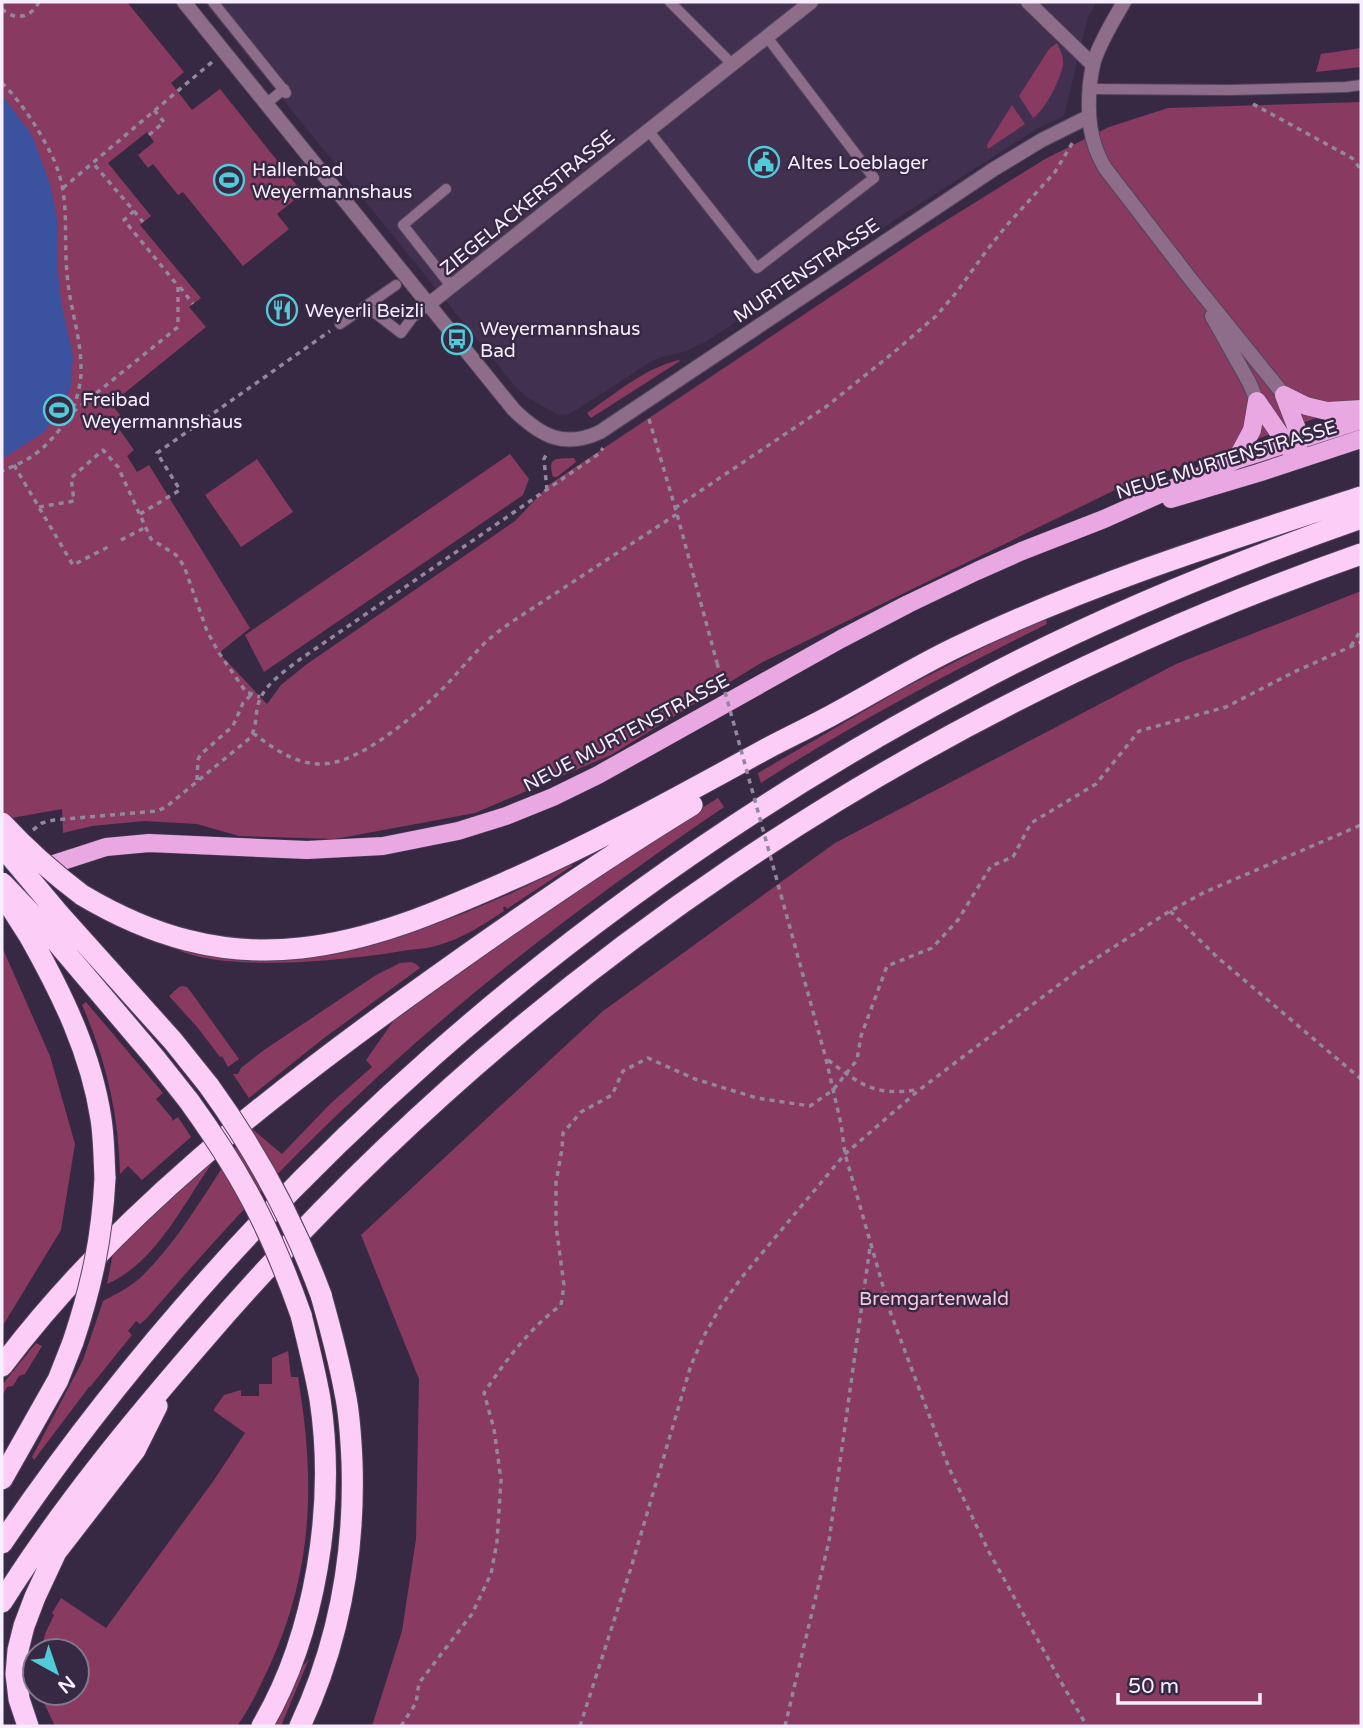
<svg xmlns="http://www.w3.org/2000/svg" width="1363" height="1728" font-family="'Varela Round',sans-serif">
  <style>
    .built { fill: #423050 }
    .green { fill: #883a61 }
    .water { fill: #3b539f }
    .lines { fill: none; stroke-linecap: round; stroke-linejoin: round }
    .service-casing { stroke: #52445d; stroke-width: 12 }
    .minor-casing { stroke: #52445d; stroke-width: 16 }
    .tertiary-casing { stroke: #52445d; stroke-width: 16 }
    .primary-casing { stroke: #52445d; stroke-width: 19 }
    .motorway-casing { stroke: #52445d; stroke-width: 23 }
    .path { stroke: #93879d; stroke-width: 3.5; stroke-dasharray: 5 5; stroke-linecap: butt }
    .service { stroke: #8d6d89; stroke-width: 10 }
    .minor { stroke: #8d6d89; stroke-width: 14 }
    .tertiary { stroke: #8d6d89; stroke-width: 14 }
    .primary { stroke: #eaa8e2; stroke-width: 18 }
    .motorway { stroke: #fccdf6; stroke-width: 21 }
    .motorway-bridge-casing { stroke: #52445d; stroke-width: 23; stroke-linecap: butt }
    .path-bridge { stroke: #93879d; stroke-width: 3.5; stroke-dasharray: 5 5; stroke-linecap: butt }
    .motorway-bridge { stroke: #fccdf6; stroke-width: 21 }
    .labels { text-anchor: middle; stroke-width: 5; stroke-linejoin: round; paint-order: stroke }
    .poi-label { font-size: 19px; fill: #f6edfe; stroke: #372943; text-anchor: start }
    .street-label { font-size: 19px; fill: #f6edfe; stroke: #372943 }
    .park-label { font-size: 19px; fill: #fac8dd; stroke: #372943 }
  </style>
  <rect width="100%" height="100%" fill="#372943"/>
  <!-- built -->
  <path class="built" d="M204,2h893l-9,15 -24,99 -26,12 -333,214 -21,10 -22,5 -10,4 -76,49 -7,4 -10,1 -33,-18 -12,-12z"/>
  <!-- green -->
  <path class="green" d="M2,2h125l57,70 -13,11 21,27 28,-21 83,104 -26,21 12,15 -46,37 -60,-74 -5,3 -25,-31 -5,4 -10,-13 16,-13 -7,-10 -39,31 43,53 -11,9 61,73 -12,9 17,20 -95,77 10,12 -7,6 20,28 -7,6 10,16 12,-7 101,163 -31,25 48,51 14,-19 26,-21 208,-143 35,-37 376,-251 119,-74 64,-32 59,-19 193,-6v300l-244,87 -356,174 -150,92 -136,58 -140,26 -96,-3 -42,-12 -53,-3 -52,5 -29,7 -1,-24 -56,10 -4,-5z
    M1057,43c3,7 7,14 6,22 -3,15 -17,44 -30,53l-14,-22 30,-47z
    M1361,48v19l-45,5 5,-18z
    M1012,105l13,19 -37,25 -1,-4z
    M679,360l1,1 -89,57 -4,-5c29,-20 58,-45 92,-53z
    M510,454l19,25 -6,16 -259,177 -19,-37z
    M574,458l2,4 -19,15h-4c-6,-21 3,-18 21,-19z
    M257,459l36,53 -52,35 -36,-52z
    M1361,591v1135h-989l30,-95 14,-92 3,-160 -58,-144 242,-224 232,-168 341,-179z
    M1046,619l1,5c-97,48 -195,100 -286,159l-3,-10 144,-84 96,-49z
    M718,798l6,9c-116,79 -227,162 -331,256 -88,79 -169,165 -246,255l-7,6 -4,-3 -8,10 4,4 -42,52h-1l-55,73 -2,-3 51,-97 20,-59c13,-7 26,-13 37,-23 45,-43 73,-101 110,-151l32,27 48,-50 42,-37 -6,-7 35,-50 266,-180z
    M571,864l1,2 -65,43 -1,-2h-3l1,4c-21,14 -41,27 -65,34 -12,4 -25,4 -37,6 -53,9 -188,24 -233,-6l59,14 2,-2 152,-15 32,-10 48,-18 50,-21z
    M2,947l48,109 25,88 -14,86 -59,97z
    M411,962l5,2 4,4 -96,70 -75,60 -16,-24h5l3,-6 23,-18 112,-75 24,-12z
    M182,986l5,1 4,5 48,67 -11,8 -6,-11 -2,1 -22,-29 -29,-32 10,-9z
    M86,1002l77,91 -7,6 16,19v3l6,-4 13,20 -49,43 -14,-14 -8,8c-1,-58 -14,-115 -38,-169z
    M208,1162l2,4c-29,42 -55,97 -103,118l7,-36z
    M36,1343l6,3 -17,28 -6,2 -6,10 -6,1 -5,9v-11z
    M288,1351l3,26h7c17,102 16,191 -28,288 -10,21 -19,42 -33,61h-182l-11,-23 7,-2 -1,-8h27v-42h-36l4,-17 9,-19 -2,-2 9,-15 45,30 108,-148 31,-47 -31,-22v-2l10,-14 17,-5v6h18v-12h13v-26z
    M309,1659l-28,67h-11l28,-54z"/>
  <!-- water -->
  <path class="water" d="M2,95l30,40 19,52 6,31 1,54 3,29 12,55 -2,30 -11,24 -16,22 -42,27z"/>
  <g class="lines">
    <!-- service casing -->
    <g class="service-casing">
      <path id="service" d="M213,2l73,91
        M670,2l62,62
        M1090,89l139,1 117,-3 15,-2
        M266,104l18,-15
        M648,130l109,138 117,-90 -107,-141
        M446,189l-43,36 48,61
        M366,306l35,27 11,-15 17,-14
        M340,324l56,-39"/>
    </g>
    <!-- minor casing -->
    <g class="minor-casing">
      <path id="minor" d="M184,2l330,408c27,26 50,39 86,22l394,-263 48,-29 46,-23
        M1028,2l65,63
        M429,304l382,-302"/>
    </g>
    <!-- tertiary casing -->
    <g class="tertiary-casing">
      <path id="tertiary" d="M1124,2c-11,19 -23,38 -30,59 -2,7 -3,15 -4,22 -3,31 -1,58 15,85l87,113 92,114
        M1212,316l37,66 8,19"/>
    </g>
    <!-- primary casing -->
    <g class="primary-casing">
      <path id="primary" d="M1284,395l22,11 21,5 34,-2
        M1284,395l13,34 1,20
        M1257,401l35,51
        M1236,460l16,-30 5,-29
        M1171,499l87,-26 103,-34
        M35,870l71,-23 43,-4 158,7 76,-4 75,-15 48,-15 47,-19 45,-22 243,-136 67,-35 69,-33 45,-20 82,-32 132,-59 125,-40"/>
    </g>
    <!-- motorway casing -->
    <g class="motorway-casing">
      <path id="motorway" d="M82,895c69,41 139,62 219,53 73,-8 139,-37 205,-66 90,-39 174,-86 260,-133 23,-12 46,-23 68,-35 41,-22 81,-47 123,-67 129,-62 268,-106 404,-150
        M59,914l114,127 36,45
        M43,926l112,132 34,43
        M30,937c32,57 61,116 71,182 3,19 3,40 4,59
        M2,1366c113,-150 266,-269 418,-378 89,-64 179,-126 272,-183
        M2,1479l56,-99 15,-38
        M2,1543c245,-360 583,-654 968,-857 125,-67 257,-121 391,-168
        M2,1602c59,-94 130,-180 203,-264 313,-363 704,-626 1156,-784
        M28,1726l-9,-27 -3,-25 2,-24 6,-24 11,-29 21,-45 79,-102 22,-44
        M262,1726c54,-92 74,-221 58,-327 -5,-28 -12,-56 -19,-84
        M300,1726c39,-83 55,-172 52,-264 -1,-23 -2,-46 -7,-69 -6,-33 -15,-66 -24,-98"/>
    </g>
    <!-- path -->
    <path class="path" d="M2,9c13,12 29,9 37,-7
      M2,83c21,21 38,48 51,75 18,39 10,75 14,115 2,32 14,63 14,95 1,12 -5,37 -11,46 -9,16 -24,33 -39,43 -9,6 -20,10 -29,14
      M1253,104l99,54 9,12
      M149,135l15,-13 -10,-12
      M63,188l149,-126
      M134,211l9,11
      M180,287l13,17
      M73,412l105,-85v-41l-54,-66 10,-9 -42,-49
      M649,419l28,95 40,149
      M14,465l59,100 35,-18
      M547,490l-3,-31 4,-8
      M39,507l35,-6 -3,-23 32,-28 15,17 33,72 25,16 8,11 23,65 12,22 27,39 14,5
      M675,508l152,-102 66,-53 43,-37 20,-23 31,-43 20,-25 48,-53 18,-30
      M140,514l40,-24 -23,-37 173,-122
      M121,540l25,-13
      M1351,646l10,-16
      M253,733c20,15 41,31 68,31 36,0 84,-41 110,-64 20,-18 37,-41 56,-59 8,-7 17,-14 26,-20l164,-107
      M197,780l1,-20 2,-5 33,-29 10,-23 8,-8
      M33,830l9,-7 12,-3 103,-9 9,-4 84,-69c7,-11 5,-22 8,-33 5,-20 26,-33 41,-45l301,-207 3,-5
      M781,895l45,164 15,65 4,30 46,160 58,154 40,84 76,137 22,37
      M1170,911l47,46 144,122
      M828,1060c32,24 45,36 88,30
      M401,1726l15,-23 3,-20 53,-69 19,-40 6,-32 4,-62 -7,-51 -10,-36c22,-33 45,-64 77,-88l3,-20 -8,-59v-44l6,-33 1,-16 18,-21 31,-17 11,-24 25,-13 47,21 62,19 53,8 23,-16 24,-30 4,-24 26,-70 45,-18 26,-28 33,-54 22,-9 18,-34 65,-39 43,-53 87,-24 68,-35 67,-30
      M580,1726l50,-155 61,-206 14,-31 16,-28 21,-29 103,-123 74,-64 162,-122 89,-57 35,-19 156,-67
      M785,1726l44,-185 41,-294"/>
    <!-- service -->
    <use href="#service" class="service"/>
    <!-- minor -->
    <use href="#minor" class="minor"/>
    <!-- tertiary -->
    <use href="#tertiary" class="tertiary"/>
    <!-- primary -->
    <use href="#primary" class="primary"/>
    <!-- motorway -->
    <use href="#motorway" class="motorway"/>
    <!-- motorway-bridge casing -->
    <g class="motorway-bridge-casing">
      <path id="motorway-bridge" d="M2,823c24,26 51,50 80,72
        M2,846l57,68
        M2,883l41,43
        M9,904l21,33
        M209,1086c47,65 84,133 112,209
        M189,1101c26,36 51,74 71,115 16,32 29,65 41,99
        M73,1342c19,-57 29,-104 32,-164"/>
    </g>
    <!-- path-bridge -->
    <path class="path-bridge" d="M717,663l64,232"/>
    <!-- motorway-bridge -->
    <use href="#motorway-bridge" class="motorway-bridge"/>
  </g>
  <!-- icons -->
  <defs>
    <g id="civic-ring" transform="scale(1.575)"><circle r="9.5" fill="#372943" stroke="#52cbd9" stroke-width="1.5"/><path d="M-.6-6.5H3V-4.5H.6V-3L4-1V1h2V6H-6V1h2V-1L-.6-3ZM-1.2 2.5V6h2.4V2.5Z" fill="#52cbd9"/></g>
    <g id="stadium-ring" transform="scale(1.575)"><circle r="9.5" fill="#372943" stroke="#52cbd9" stroke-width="1.5"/><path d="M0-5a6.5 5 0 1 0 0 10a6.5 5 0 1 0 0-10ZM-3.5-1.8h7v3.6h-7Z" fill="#52cbd9"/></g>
    <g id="restaurant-ring" transform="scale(1.575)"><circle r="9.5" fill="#372943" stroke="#52cbd9" stroke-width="1.5"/><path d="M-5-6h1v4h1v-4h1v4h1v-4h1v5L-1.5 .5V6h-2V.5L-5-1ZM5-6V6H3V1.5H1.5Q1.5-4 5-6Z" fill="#52cbd9"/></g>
    <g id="bus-ring" transform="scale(1.575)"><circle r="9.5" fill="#372943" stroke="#52cbd9" stroke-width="1.5"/><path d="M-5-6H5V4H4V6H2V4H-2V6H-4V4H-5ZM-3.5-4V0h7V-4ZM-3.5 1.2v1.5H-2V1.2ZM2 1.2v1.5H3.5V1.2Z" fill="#52cbd9"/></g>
  </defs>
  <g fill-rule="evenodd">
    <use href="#civic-ring" x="764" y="162"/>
    <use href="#stadium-ring" x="229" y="180"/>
    <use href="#restaurant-ring" x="282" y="310"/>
    <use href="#bus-ring" x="457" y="339"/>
    <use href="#stadium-ring" x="59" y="410"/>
  </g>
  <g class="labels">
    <!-- poi labels -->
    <g class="poi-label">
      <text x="787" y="169">Altes Loeblager</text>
      <text x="252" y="176">Hallenbad<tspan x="252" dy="22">Weyermannshaus</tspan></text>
      <text x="305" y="317">Weyerli Beizli</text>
      <text x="480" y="335">Weyermannshaus<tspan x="480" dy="22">Bad</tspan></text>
      <text x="82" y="406">Freibad<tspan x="82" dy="22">Weyermannshaus</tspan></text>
    </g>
    <!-- street labels -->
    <g class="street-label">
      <text transform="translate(527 202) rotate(-39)" y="7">ZIEGELACKERSTRASSE</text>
      <text transform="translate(806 270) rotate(-34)" y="7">MURTENSTRASSE</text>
      <text transform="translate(1226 459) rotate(-17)" y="7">NEUE MURTENSTRASSE</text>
      <text transform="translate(626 732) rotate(-28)" y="7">NEUE MURTENSTRASSE</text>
    </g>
    <!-- park labels -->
    <g class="park-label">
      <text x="934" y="1305">Bremgartenwald</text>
    </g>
  </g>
  <!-- border -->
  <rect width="1363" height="1728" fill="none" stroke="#f6edfe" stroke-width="7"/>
  <!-- north arrow -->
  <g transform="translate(56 1672) rotate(140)"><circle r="33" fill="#372943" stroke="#83778e" stroke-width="2"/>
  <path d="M0-5L12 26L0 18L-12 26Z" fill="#52cbd9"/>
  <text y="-10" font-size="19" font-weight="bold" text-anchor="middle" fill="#f6edfe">N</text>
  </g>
  <!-- scale -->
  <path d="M1118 1693v10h142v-10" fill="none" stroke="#f6edfe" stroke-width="3.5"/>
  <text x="1128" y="1693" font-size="21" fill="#f6edfe" stroke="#372943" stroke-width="5" paint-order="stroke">50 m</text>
</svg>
